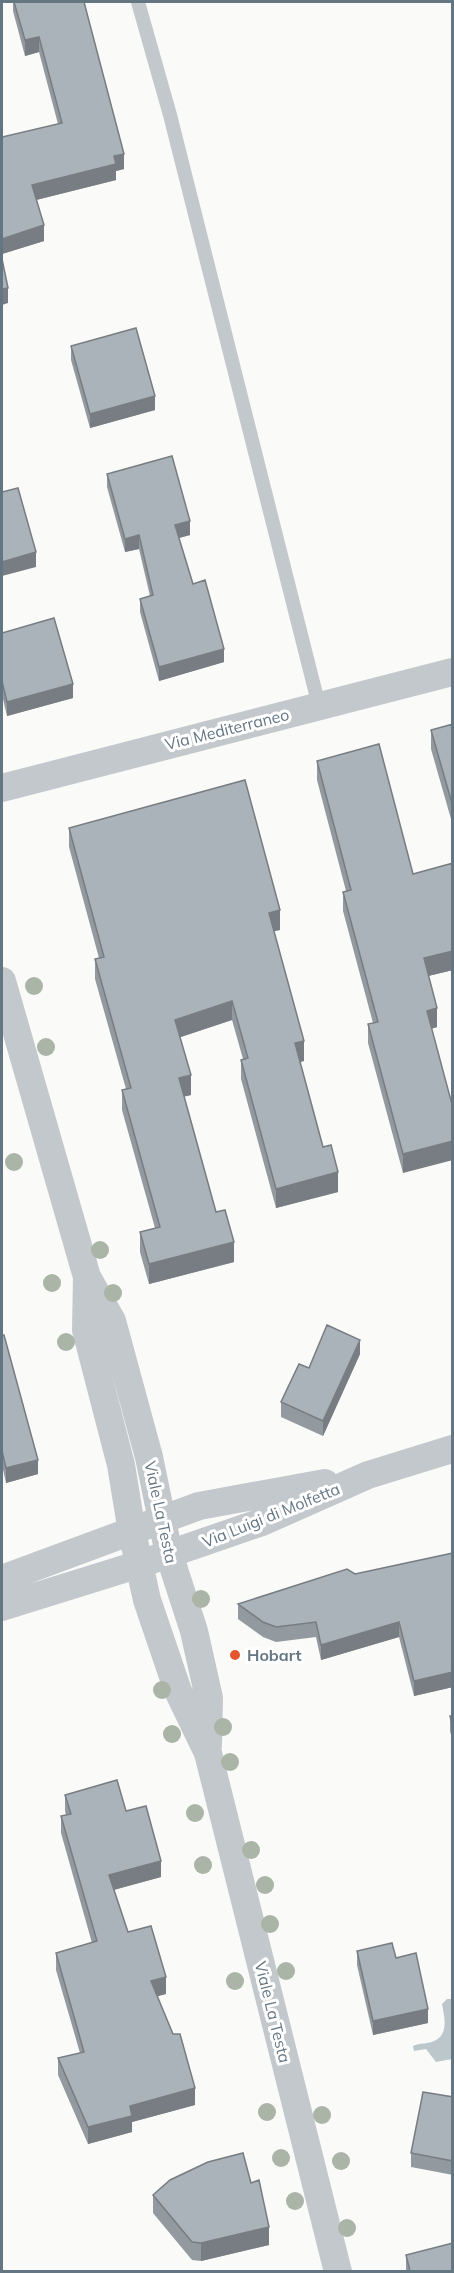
<svg xmlns="http://www.w3.org/2000/svg" width="454" height="2273" font-family="Mulish,sans-serif">
  <style>
    .water { fill: #bbc7cb }
    .lines { fill: none; stroke-linecap: round; stroke-linejoin: round }
    .lane { stroke: #c3c8cc; stroke-width: 14 }
    .street { stroke: #c3c8cc; stroke-width: 28 }
    .tree { fill: #aab4a7 }
    .wall { fill: #929a9f }
    .shaded-wall { fill: #777d82 }
    .building { fill: #aab3b9; stroke: #777d82; stroke-width: 1.5 }
    .poi-dot { fill: #e4572e; stroke: #fff; stroke-width: 2 }
    .labels { text-anchor: middle; stroke-width: 6; stroke-linejoin: round; paint-order: stroke }
    .street-label { font-size: 16px; fill: #657683; stroke: #fff }
    .poi-label { font-size: 16px; font-weight: bold; fill: #657683; stroke: #fff; text-anchor: start }
  </style>
  <rect width="100%" height="100%" fill="#fafaf8"/>
  <!-- water -->
  <path class="water" d="M447,1999h5v60l-16,3 -10,-13 -12,2 -1,-5c6,-3 17,-2 23,-6 13,-7 8,-25 6,-36z"/>
  <g class="lines">
    <!-- lane -->
    <path class="lane" d="M138,2l32,113 149,591"/>
    <!-- street -->
    <path class="street" d="M2,788l450,-116
      M2,981l85,296 25,44 37,136 20,97 25,77 15,67 -1,47
      M87,1277l-1,53 35,135 11,67 15,68 31,91 30,62 130,519
      M2,1579l197,-73 126,-23
      M2,1607l138,-43 122,-42 106,-47 84,-26"/>
  </g>
  <!-- trees -->
  <g class="tree">
    <circle cx="34" cy="986" r="9"/>
    <circle cx="46" cy="1047" r="9"/>
    <circle cx="14" cy="1162" r="9"/>
    <circle cx="100" cy="1250" r="9"/>
    <circle cx="52" cy="1283" r="9"/>
    <circle cx="113" cy="1293" r="9"/>
    <circle cx="66" cy="1342" r="9"/>
    <circle cx="201" cy="1599" r="9"/>
    <circle cx="162" cy="1690" r="9"/>
    <circle cx="223" cy="1727" r="9"/>
    <circle cx="172" cy="1734" r="9"/>
    <circle cx="230" cy="1762" r="9"/>
    <circle cx="195" cy="1813" r="9"/>
    <circle cx="251" cy="1850" r="9"/>
    <circle cx="203" cy="1865" r="9"/>
    <circle cx="265" cy="1885" r="9"/>
    <circle cx="270" cy="1924" r="9"/>
    <circle cx="286" cy="1971" r="9"/>
    <circle cx="235" cy="1981" r="9"/>
    <circle cx="267" cy="2112" r="9"/>
    <circle cx="322" cy="2115" r="9"/>
    <circle cx="281" cy="2158" r="9"/>
    <circle cx="341" cy="2161" r="9"/>
    <circle cx="295" cy="2201" r="9"/>
    <circle cx="347" cy="2228" r="9"/>
  </g>
  <!-- wall -->
  <path class="wall" d="M13,2h71l40,167 -8,2v9l-80,20 8,41 -42,13 56,-130 -19,-72 -14,4 -12,-45z
    M71,346l84,64 -65,18 -19,-68z
    M107,474l83,61 -11,3 14,46 31,78 -65,19 -19,-69v-13l10,-3 -11,-47 -14,3 -18,-65z
    M2,633l71,65 -66,18 -5,-21z
    M453,724v102l-22,-77v-19z
    M317,761l96,113 40,-11v107l-25,6 9,51 -6,2 -28,144 -35,-130v-19l5,-1 -30,-112v-19l3,-1 -29,-111z
    M69,828l211,102 -6,1 30,130 -4,1 23,85 15,45 -62,16 -35,-129v-19l2,-1 -11,-39 -52,17 11,58 -7,1 32,116 18,50 -85,22 -9,-32v-20l15,-4 -33,-118v-20l4,-1 -31,-110v-20l4,-1 -30,-111z
    M2,1335l36,139 -32,9 -4,-18z
    M360,1354l-37,82 -42,-19v-15l28,-34z
    M453,1553v134l-39,9 -15,-59 -78,23 -5,-23 -40,5 -13,-5 -25,-18v-15l117,-30z
    M450,1716h3v27l-3,-12z
    M65,1795l61,16 35,66 -47,13 14,42 38,62 -9,2 38,109 -63,17v10l-44,12 -30,-69v-17l22,-5 -24,-83v-17l36,-10 -31,-110v-17l5,-1 -1,-4z
    M357,1951l39,7 32,65 -55,12 -16,-70z
    M453,2097v78l-42,-8v-14z
    M251,2183l18,62 -68,16 -9,-1 -39,-47v-18z
    M406,2255l47,16h-47z"/>
  <!-- shaded-wall -->
  <path class="shaded-wall" d="M39,37v15l-14,4v-16z
    M124,154v15l-8,2v9l-84,21v-16l82,-29z
    M44,225v16l-42,13v-15z
    M8,288v15l-6,2v-16z
    M155,396v14l-65,18v-14z
    M2,426h1v14h-1z
    M190,521v14l-15,4v-14z
    M139,535v14l-14,3v-13z
    M36,552v15l-34,9v-14z
    M224,649v13l-65,19v-14z
    M73,684v14l-66,18v-14z
    M280,910v20l-11,2v-19z
    M453,951v19l-29,7v-19z
    M232,1001v19l-57,19v-19z
    M437,1008v19l-10,3v-19z
    M304,1041v20l-9,2v-20z
    M191,1075v20l-12,3v-20z
    M453,1141v19l-50,13v-19z
    M338,1172v20l-62,16v-19z
    M234,1242v20l-85,22v-20z
    M360,1340v14l-37,82v-15z
    M38,1460v14l-32,9v-15z
    M399,1622v15l-78,23v-15z
    M453,1672v15l-39,9v-15z
    M161,1861v16l-52,14v-16z
    M166,1977v17l-15,4v-17z
    M428,2009v14l-55,12v-14z
    M195,2088v17l-63,17v10l-44,12v-17l42,-21z
    M269,2227v18l-68,16v-18z"/>
  <!-- building -->
  <path class="building" d="M14,2h70l40,152 -10,2 2,8 -84,21 12,40 -42,14v-102l60,-14 -23,-86 -14,3z
    M2,259l6,29 -6,1z
    M136,328l19,68 -65,18 -19,-68z
    M172,456l18,65 -15,4 18,59 12,-4 19,69 -65,18 -19,-68 13,-4 -14,-60 -14,4 -18,-65z
    M18,488l18,64 -34,10v-70z
    M54,618l19,66 -66,18 -5,-21v-48z
    M453,724v83l-22,-77z
    M379,744l34,130 40,-11v88l-29,7 13,50 -10,3 26,97v33l-50,13 -35,-130 10,-2 -35,-130 8,-2 -34,-129z
    M245,780l35,130 -11,3 35,128 -9,2 28,104 8,-2 7,27 -62,17 -35,-129 7,-2 -16,-57 -57,19 16,55 -12,3 37,134 9,-2 9,32 -85,22 -9,-32 20,-5 -38,-137 9,-2 -36,-129 9,-2 -35,-129z
    M327,1325l33,15 -37,81 -42,-19 18,-38 10,4z
    M2,1335h2l34,125 -32,8 -4,-17z
    M453,1553v82h-1l1,4v33l-39,9 -15,-59 -78,23 -5,-23 -40,5 -13,-5 -25,-18 109,-35 8,5z
    M450,1716h3v12z
    M117,1780l9,31 20,-5 15,55 -52,14 19,57 23,-6 15,51 -15,4 22,53h7l15,54 -65,18 2,10 -44,11 -30,-69 26,-6 -28,-99 41,-12 -36,-125 10,-2 -6,-19z
    M392,1943l4,15 20,-5 12,56 -55,12 -16,-70z
    M423,2092l30,5v64l-42,-8z
    M243,2153l8,30 8,-3 10,47 -68,16 -9,-1 -39,-47 17,-15 38,-18z
    M453,2243v28h-43l-4,-16z"/>
  <!-- markers -->
  <circle class="poi-dot" cx="235" cy="1655" r="6"/>
  <g class="labels">
    <!-- street labels -->
    <g class="street-label">
      <text transform="translate(227 729) rotate(-14)" y="6">Via Mediterraneo</text>
      <text transform="translate(161 1512) rotate(78)" y="6">Viale La Testa</text>
      <text transform="translate(271 1515) rotate(-22)" y="6">Via Luigi di Molfetta</text>
      <text transform="translate(273 2012) rotate(76)" y="6">Viale La Testa</text>
    </g>
    <!-- poi labels -->
    <g class="poi-label">
      <text x="247" y="1661">Hobart</text>
    </g>
  </g>
  <!-- border -->
  <rect width="454" height="2273" fill="none" stroke="#657683" stroke-width="6"/>
</svg>
